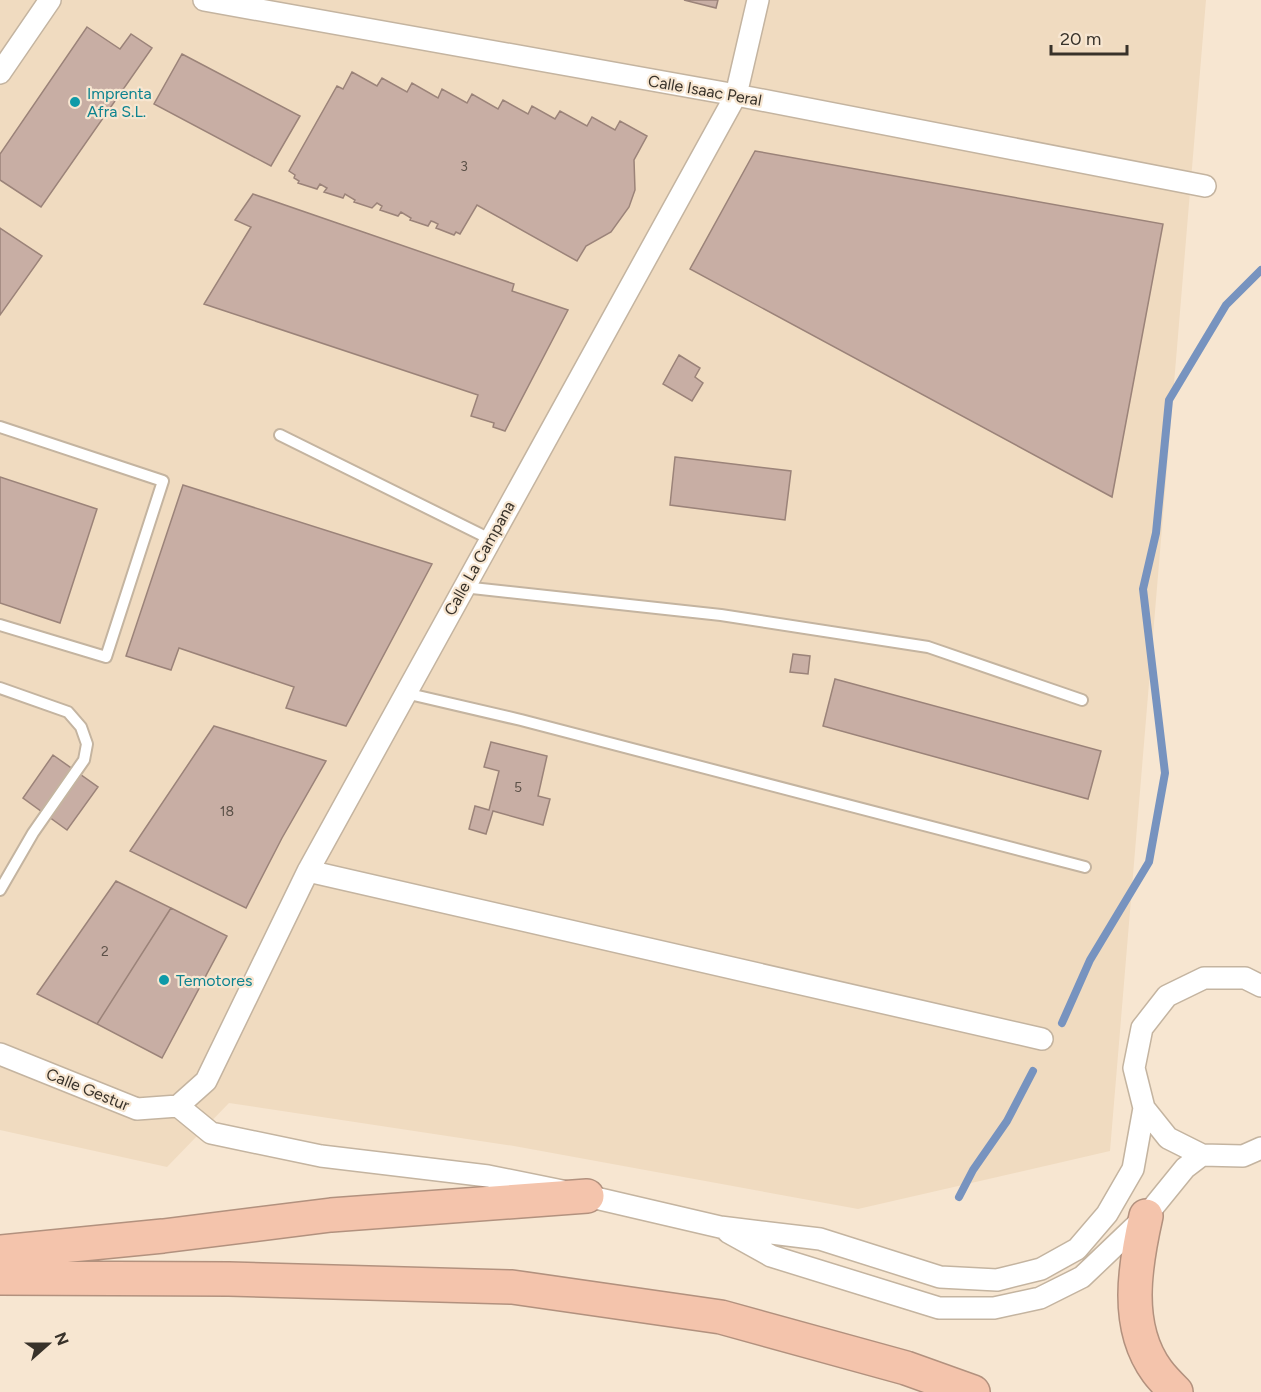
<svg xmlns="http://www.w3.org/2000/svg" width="1261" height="1392" font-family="Figtree,sans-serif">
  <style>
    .built { fill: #f0dbc0 }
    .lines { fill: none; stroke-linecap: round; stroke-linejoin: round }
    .stream { stroke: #7793bf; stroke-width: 8 }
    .building { fill: #c8aea4; stroke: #9b8379; stroke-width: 1.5 }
    .lane-casing { stroke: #c4b4a0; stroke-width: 14 }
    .street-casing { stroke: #c4b4a0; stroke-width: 24 }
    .highway-casing { stroke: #b2917e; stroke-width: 36 }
    .lane { stroke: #fff; stroke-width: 10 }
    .street { stroke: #fff; stroke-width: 21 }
    .highway { stroke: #f4c4ac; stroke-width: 33 }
    .culture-dot { fill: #0f9aa8; stroke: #f7e6d1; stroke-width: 2 }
    .labels { text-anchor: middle; stroke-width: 4.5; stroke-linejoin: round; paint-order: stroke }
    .number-label { font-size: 14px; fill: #5c5148 }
    .street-label { font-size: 16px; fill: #38322a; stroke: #f7e6d1 }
    .culture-label { font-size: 16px; fill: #0d838f; stroke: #f7e6d1; text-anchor: start }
  </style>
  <rect width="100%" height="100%" fill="#f7e6d1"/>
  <!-- built -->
  <path class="built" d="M0,0h1206l-96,1151 -252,58 -344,-63 -285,-43 -62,64 -167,-37z"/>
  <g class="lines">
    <!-- stream -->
    <path class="stream" d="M1062,1023l28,-63 59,-98 16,-89 -22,-184 13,-56 13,-133 57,-95 35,-35
      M959,1197l14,-27 34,-49 26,-50"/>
  </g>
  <!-- building -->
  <path class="building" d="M684,0h34l-2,8z
    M87,27l33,22 11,-15 21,14 -111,159 -41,-27v-26z
    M182,54l118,62 -29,50 -117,-62z
    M352,72l25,14 5,-8 25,14 5,-9 26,15 4,-9 25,14 5,-9 26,15 5,-9 25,14 4,-8 23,13 5,-8 27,15 5,-9 23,13 5,-9 27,15 -13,24 1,30 -6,17 -18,25 -25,14 -9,15 -100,-56 -17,29 -4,-2 -2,3 -18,-7 2,-4 -4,-2 -3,-1 -3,5 -18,-6 1,-2 -10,-6 -3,4 -18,-6 2,-4 -5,-3 -5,5 -18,-6 1,-2 -10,-6 -2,4 -19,-6 3,-4 -7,-4 -3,5 -19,-6 1,-2 -5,-3 1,-3 -6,-4 48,-85 6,3z
    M755,151l408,73 -51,273 -422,-228z
    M253,194l261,90 -2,7 56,19 -63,121 -12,-4 1,-4 -23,-7 7,-21 -274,-91 47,-77 -16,-7z
    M0,228l42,28 -42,59z
    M679,355l21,13 -5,9 8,6 -11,18 -29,-17z
    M675,457l116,14 -6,49 -115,-15z
    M0,477l97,32 -37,114 -60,-20z
    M183,485l249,79 -86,162 -60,-18 8,-21 -115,-39 -8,22 -45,-14z
    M793,654l17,2 -2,18 -18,-2z
    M835,679l266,72 -13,48 -265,-73z
    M214,726l112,35 -44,77 -36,70 -116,-57z
    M491,742l56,14 -9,40 12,3 -7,26 -50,-14 -7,23 -17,-5 6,-23 14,4 10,-39 -15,-4z
    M53,755l45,32 -31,43 -44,-32z
    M116,881l55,27 -74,116 -60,-30z
    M171,908l56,28 -65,122 -65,-34z"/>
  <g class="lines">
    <!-- lane casing -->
    <g class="lane-casing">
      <path id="lane" d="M0,427l163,54 -57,176 -106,-32
        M280,435l210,104
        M463,587l258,28 207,32 154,53
        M0,688l68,24 13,15 6,17 -3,16 -51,73 -33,57
        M405,693l116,27 564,147"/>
    </g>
    <!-- street casing -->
    <g class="street-casing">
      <path id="street" d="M204,0l532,95 469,91
        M0,73l50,-73
        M308,871l734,168
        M1261,986l-16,-8h-41l-37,18 -25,32 -8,40 10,40 24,30 34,17 41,1 18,-8
        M0,1054l137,55 41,-3
        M178,1106l28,-25 102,-210 428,-776 22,-95
        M178,1106l33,27 110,23 167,20 99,20 133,31 100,12 120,38 57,3 44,-11 36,-20 30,-35 26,-45 11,-61
        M728,1232l43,24 168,52h55l46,-10 42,-21 64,-61 39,-48 17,-13"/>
    </g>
    <!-- highway casing -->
    <g class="highway-casing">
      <path id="highway" d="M1146,1216c-11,49 -22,110 11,155 5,7 12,14 19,21
        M0,1252l163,-16 168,-21 256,-19
        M0,1278l229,1 283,8 209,30 185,51 67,24"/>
    </g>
    <!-- lane -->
    <use href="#lane" class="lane"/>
    <!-- street -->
    <use href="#street" class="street"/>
    <!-- highway -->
    <use href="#highway" class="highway"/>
  </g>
  <!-- markers -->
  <g class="culture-dot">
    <circle cx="75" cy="102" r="6"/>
    <circle cx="164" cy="980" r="6"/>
  </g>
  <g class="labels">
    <!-- number labels -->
    <g class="number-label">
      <text x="464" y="171">3</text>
      <text x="518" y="792">5</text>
      <text x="227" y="816">18</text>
      <text x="105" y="956">2</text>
    </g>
    <!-- street labels -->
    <g class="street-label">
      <text transform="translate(705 90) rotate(10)" y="6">Calle Isaac Peral</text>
      <text transform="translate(479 558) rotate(-61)" y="6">Calle La Campana</text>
      <text transform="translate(88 1089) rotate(22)" y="6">Calle Gestur</text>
    </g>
    <!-- culture labels -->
    <g class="culture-label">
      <text x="87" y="99">Imprenta<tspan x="87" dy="18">Afra S.L.</tspan></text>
      <text x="176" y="986">Temotores</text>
    </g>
  </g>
  <!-- north arrow -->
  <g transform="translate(48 1344) rotate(69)" stroke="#f7e6d1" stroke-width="4.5" paint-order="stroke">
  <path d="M0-4.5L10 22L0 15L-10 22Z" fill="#38322a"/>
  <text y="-9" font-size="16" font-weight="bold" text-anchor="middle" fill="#38322a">N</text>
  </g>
  <!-- scale -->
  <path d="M1051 45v9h76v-9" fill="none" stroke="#38322a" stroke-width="3"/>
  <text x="1060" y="45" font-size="18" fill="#38322a" stroke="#f7e6d1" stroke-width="4.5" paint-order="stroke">20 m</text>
</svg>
